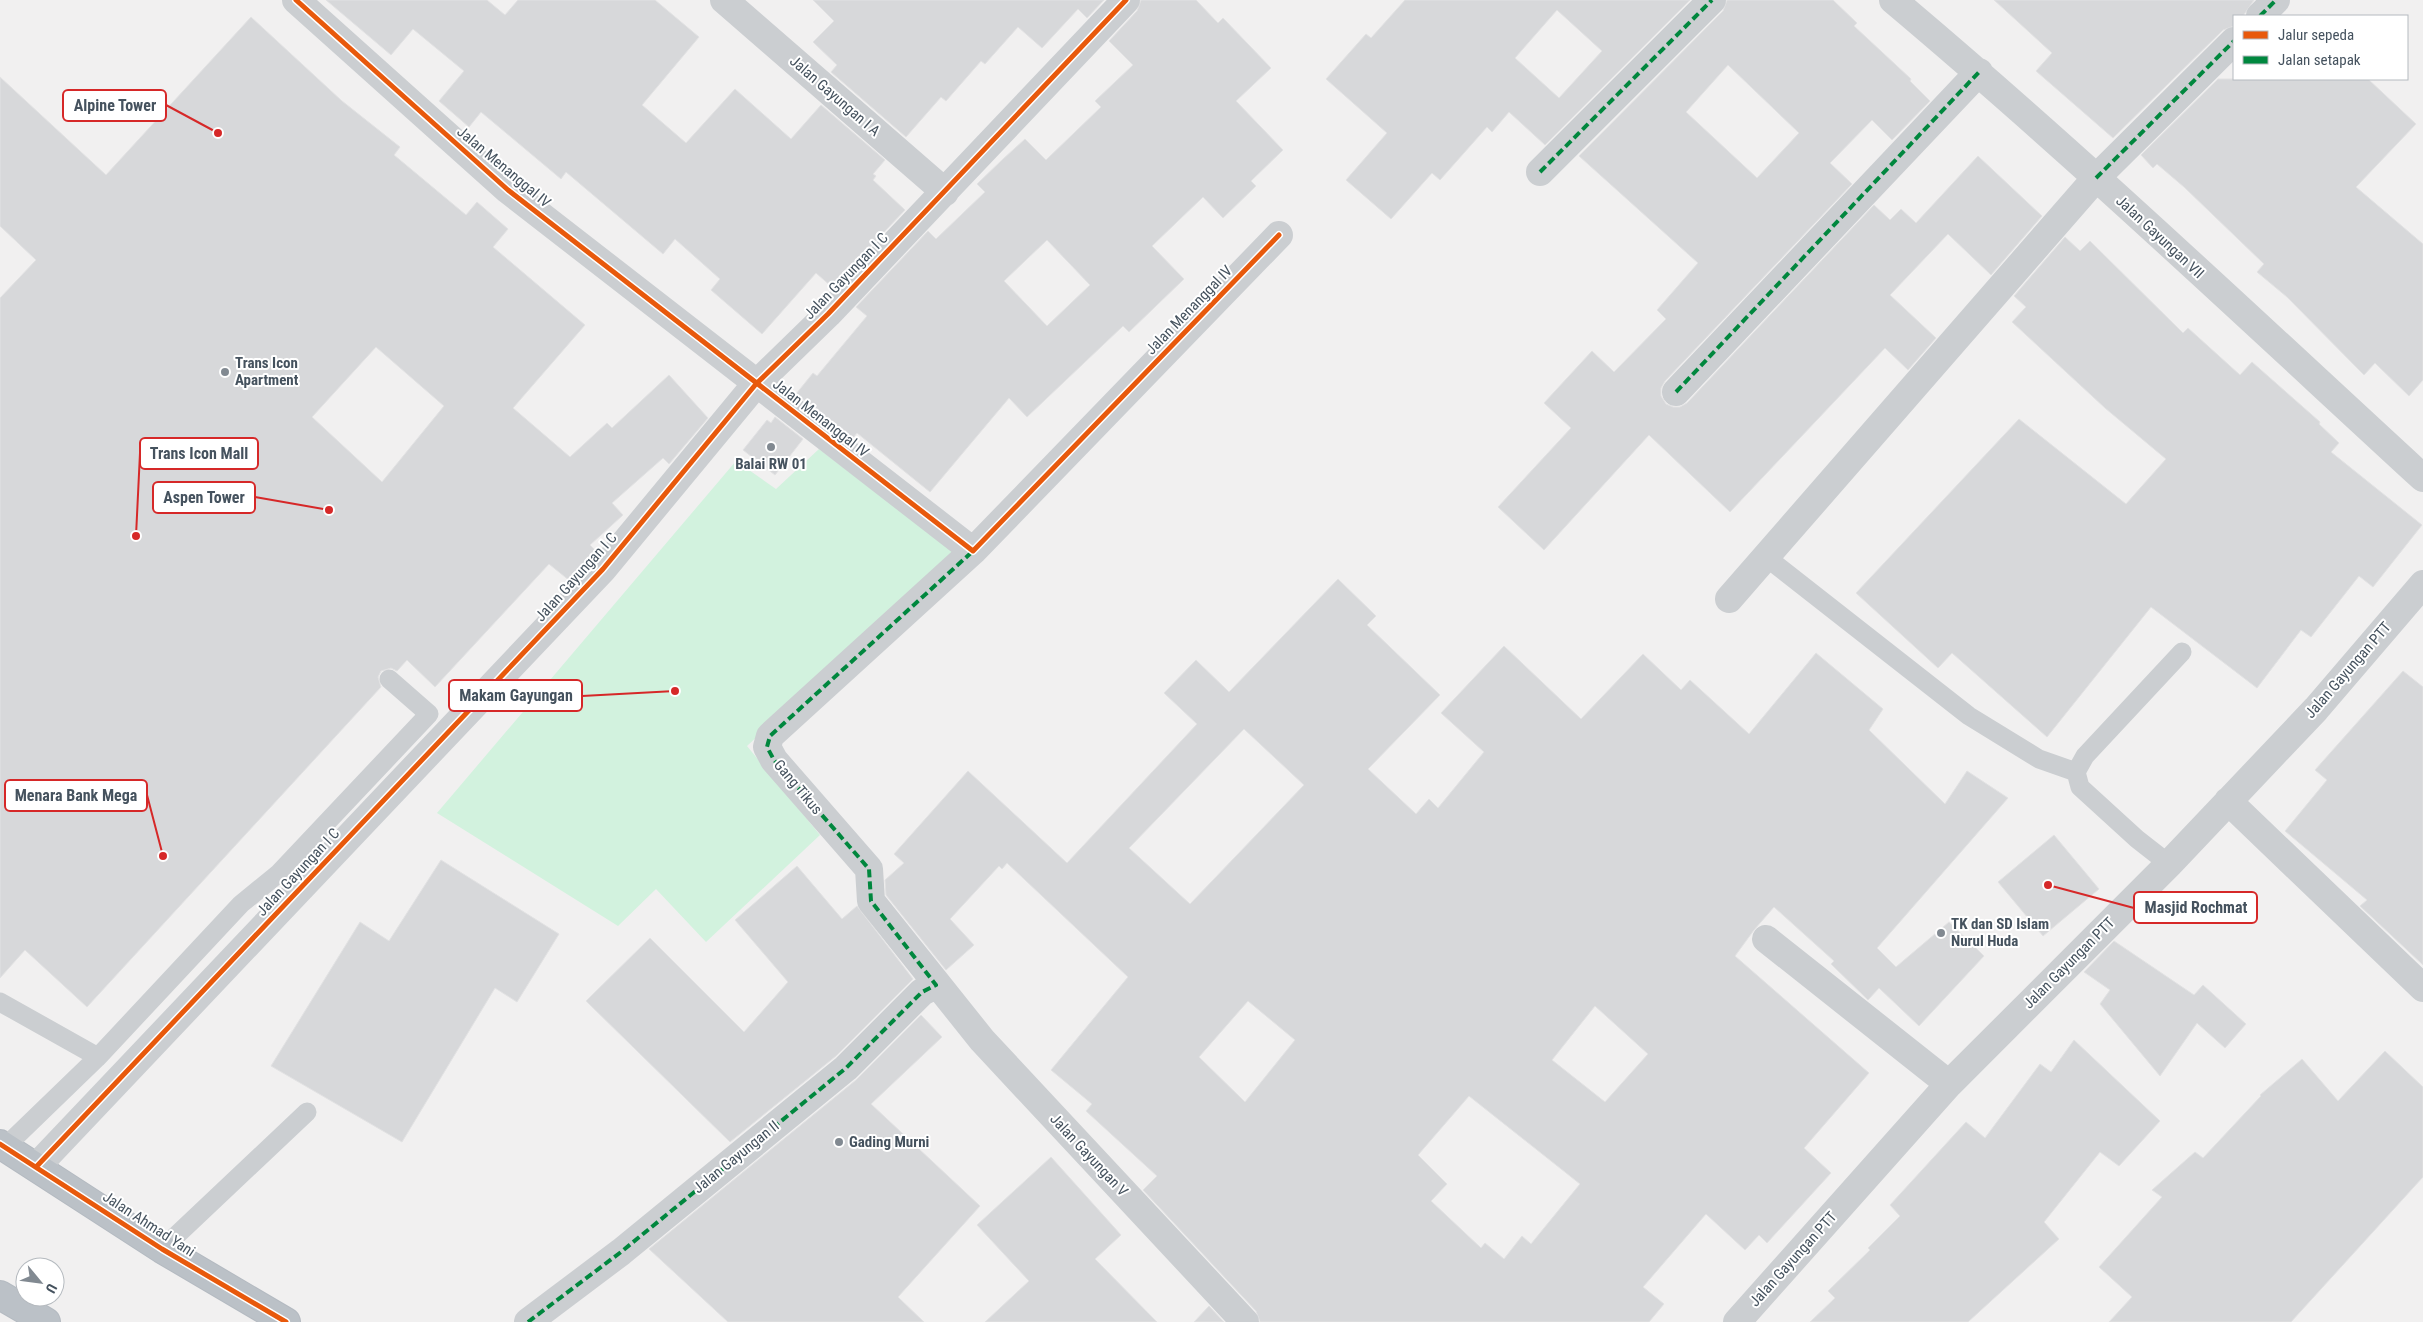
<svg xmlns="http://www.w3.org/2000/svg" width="2423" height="1322" font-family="'Roboto Condensed',sans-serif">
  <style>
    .green { fill: #d2f2de }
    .building { fill: #d7d8da; stroke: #e2e2e3; fill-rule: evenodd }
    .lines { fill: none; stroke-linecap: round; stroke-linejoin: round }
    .highway-casing { stroke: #b4bac1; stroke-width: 30 }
    .lane { stroke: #cbced1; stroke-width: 19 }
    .street { stroke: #cbced1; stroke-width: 28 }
    .highway { stroke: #bbc1c7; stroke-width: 28 }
    .quiet { stroke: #00873e; stroke-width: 4; stroke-dasharray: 8 4; stroke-linecap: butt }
    .cycleway-casing { stroke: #fff; stroke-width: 8 }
    .cycleway { stroke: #e8590c; stroke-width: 5 }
    .poi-dot { fill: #818991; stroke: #fff; stroke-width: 2 }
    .labels { text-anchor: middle; stroke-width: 4; stroke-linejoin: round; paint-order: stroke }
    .street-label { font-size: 15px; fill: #45525e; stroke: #fff }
    .poi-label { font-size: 15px; font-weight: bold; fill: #45525e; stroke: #fff; text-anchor: start }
    .leader { fill: none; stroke: #d62828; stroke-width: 2 }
    .callout-dot { fill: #d62828; stroke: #fff; stroke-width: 2 }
    .callout { fill: #fff; stroke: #d62828; stroke-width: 2 }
    .callout-label { font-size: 16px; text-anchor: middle; font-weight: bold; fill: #45525e }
  </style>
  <rect width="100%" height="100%" fill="#f1f0f0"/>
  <!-- green -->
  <path class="green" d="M819,449l136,104 -208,193 73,89 -114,107 -50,-53 -38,37 -181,-113 299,-352 40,28z"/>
  <!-- building -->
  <path class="building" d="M326,0h161l18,15 13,-15h137l44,37 -57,68 44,38 49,-54 56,50 30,-34 64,55 -12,14 3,2 -3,4 32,30 -73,77 -16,-14 -54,61 -51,-44 9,-11 -45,-40 -12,15 -97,-82 -5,7 -80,-67 -12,15 -30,-26 25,-30 -51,-42 -22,26z
    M813,0h291l-17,18 -9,-9 -36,39 -24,-21 -33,37 -4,-3 -35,40 -5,-4 -35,40 -75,-65 6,-7 -24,-23 21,-21z
    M1141,0h55l22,23 5,-5 48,50 -35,33 47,49 -32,31 5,5 -33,32 -20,-21 -51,49 32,33 -55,53 -6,-6 -96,91 -18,-19 -79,94 -73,-59 -4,5 -57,-44 17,-21 4,3 50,-60 -11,-9 72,-76 8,8 49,-47 -8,-8 26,-25 22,-20 21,21 55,-53 -6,-6 38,-36 -24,-24 28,-30zM1047,240l43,45 -43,41 -43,-45z
    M1405,0h285l-145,145 -36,-33 -17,20 -5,-5 -47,53 -8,-7 -41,46 -45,-39 41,-47 -61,-54 40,-45 5,4zM1557,10l45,41 -43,47 -44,-40z
    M1727,0h106l24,23 -3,3 57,53 -1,2 20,20 -38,39 -20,-20 -42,43 22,21 -187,197 -4,7v8l5,8 7,3h7l7,-4 187,-198 16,15 11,-11 15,14 62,-67 64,60 -51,59 -43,-41 -58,61 46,43 -28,32 -23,-22 -155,164 -81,-77 -105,115 -46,-43 73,-79 -27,-25 48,-52 22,21 52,-53 -9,-9 41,-47 -119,-107 144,-145zM1728,65l71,68 -42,45 -71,-66z
    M1994,0h260l-11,16h-9v10l-11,4 -110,108 -77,-67 16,-18z
    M251,17l91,84 58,46 -6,8 72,60 11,-13 31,27 -15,18 92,78 -72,83 57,49 37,-34 5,5 57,-53 39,43 -39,46 -6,-6 -51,45 11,12 -33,30 7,7 -27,29 -21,-17 -114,123 -28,-27 -10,11 -6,-3 -10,3 -3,6 3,10 -294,320 -62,-57 -25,28v-680l36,-38 -36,-34v-149l106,98zM376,347l68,59 -62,76 -70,-65z
    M2218,79h150l48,45 -60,63 67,57v136l-14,16 -34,-33 -11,12 -77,-78 -30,-25 7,-8 -80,-77 -27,-23 -4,4 -12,-13z
    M2065,237l15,14 10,-10 93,92 5,-5 52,47 12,-13 68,60 -1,2 20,19 -8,9 91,73 -49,62 -14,-11 -48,61 -10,-7 -44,58 -106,-81 -104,130 -95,-84 -14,15 -82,-75 163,-174 107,85 40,-45 -61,-51 -93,-86 14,-15 -12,-11z
    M775,417l28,22 -28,36 -32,-25 24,-30 4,3z
    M1338,579l38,37 -9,9 73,70 -72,74 48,45 13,-15 9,9 46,-56 -43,-39 63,-67 77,73 62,-65 38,36 9,-10 59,54 67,-81 67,56 -14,21 76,74 22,-33 41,27 -131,150 19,19 53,-45 35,34 -65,70 -40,-38 -11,12 -37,-36 3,-3 -60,-54 -20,23 -19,26 134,117 -65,75 27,25 -64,70 -8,-8 -14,15 -39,-36 -63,73 21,17 -15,18h-389l-4,-11 -113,-121 14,-14 -71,-65 6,-7 -41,-34 77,-93 -121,-114 -5,6 -3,-3 -49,53 24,26 -28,25 -60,-75 -1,-15 19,-17 -10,-9 74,-83 99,92 130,-139 -33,-31 32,-33 33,32zM1244,729l60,56 -114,119 -61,-56zM1248,1001l47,39 -50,62 -46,-45zM1595,1006l53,48 -43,48 -53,-42zM1469,1096l111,88 -49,60 -9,-8 -18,23 -19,-16 -4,5 -50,-47 16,-17 -29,-29z
    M2403,671l20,16v278l-63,-59 7,-6 -82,-69 42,-51 -12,-10z
    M2054,835l45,54 -56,47 -45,-54z
    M441,860l118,74 -42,68 -22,-14 -93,154 -131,-76 89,-144 29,19z
    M797,866l45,53 15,-13 56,73 -77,77 -106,86 -144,-141 64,-63 94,94 44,-50 -53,-62z
    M2114,941l80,54 9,-10 43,39 -21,24 -28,-25 -37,53 -60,-72 10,-14 -26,-18z
    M921,1015l21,22 -71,67 109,102 -82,91 26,25h-196l-79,-73 207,-169z
    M2074,1040l86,81 -41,45 -19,-14 -56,70 15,17 -91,83h-158l25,-24 -7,-7 42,-41 -2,-2 32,-32 -10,-11 76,-83 19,16 55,-74 11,8z
    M2385,1051l38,36v90l-132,145h-182l23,-25 -33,-30 63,-70 -10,-7 43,-38 8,6 58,-62 -1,-1 42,-36 36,42z
    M1051,1157l70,78 -26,24 62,63h-172l44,-41 -52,-56z
    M1209,1306l15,16h-30z"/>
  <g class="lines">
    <!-- highway casing -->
    <g class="highway-casing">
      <path id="highway" d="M0,1144l162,105 124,73
        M0,1295l46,27"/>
    </g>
    <!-- lane -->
    <path class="lane" d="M1766,557l203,159 70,43 37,13
      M2169,864l-32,-25 -57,-52 -4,-15 9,-16 97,-104
      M0,1002l98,55
      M5,1147l93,-90 143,-153 38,-31 150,-159 -40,-35
      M162,1249l145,-137"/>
    <!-- street -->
    <path class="street" d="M296,0l212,190 465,361 306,-316
      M724,0l221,192
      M1893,0c182,153 355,317 530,478
      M2260,16l16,-16
      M1540,172l172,-172
      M1676,392l303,-320
      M973,551l-203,185 -3,11 7,13 95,109 2,32 111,139 263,282
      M1729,599l367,-421 138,-137
      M2228,801l195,187
      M1766,939l183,145
      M37,1166l566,-597 153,-185 72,-70 298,-314
      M528,1322l93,-70 225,-184 76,-76 14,-7
      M1737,1322l212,-238 220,-220 147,-155 107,-125"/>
    <!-- highway -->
    <use href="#highway" class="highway"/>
    <!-- quiet -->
    <path class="quiet" d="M2260,16l16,-16
      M1540,172l172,-172
      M2096,178l138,-137
      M1676,392l303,-320
      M528,1322l93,-70 225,-184 76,-76 14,-7 -65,-84 -2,-32 -95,-109 -7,-13 3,-11 203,-185"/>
    <!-- cycleway casing -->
    <g class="cycleway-casing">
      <path id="cycleway" d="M296,0l212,190 465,361 306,-316
        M0,1144l162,105 124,73
        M37,1166l566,-597 153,-185 72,-70 298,-314"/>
    </g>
    <!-- cycleway -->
    <use href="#cycleway" class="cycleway"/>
  </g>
  <!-- markers -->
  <g class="poi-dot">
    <circle cx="225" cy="372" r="5"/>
    <circle cx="771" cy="447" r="5"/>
    <circle cx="1941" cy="933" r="5"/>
    <circle cx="839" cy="1142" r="5"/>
  </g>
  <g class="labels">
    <!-- street labels -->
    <g class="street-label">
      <text transform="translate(835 96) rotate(41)" y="5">Jalan Gayungan I A</text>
      <text transform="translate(504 167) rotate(40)" y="5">Jalan Menanggal IV</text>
      <text transform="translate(2160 237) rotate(43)" y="5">Jalan Gayungan VII</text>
      <text transform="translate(846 276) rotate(-46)" y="5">Jalan Gayungan I C</text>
      <text transform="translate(1189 310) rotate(-46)" y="5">Jalan Menanggal IV</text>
      <text transform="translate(821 418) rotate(38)" y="5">Jalan Menanggal IV</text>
      <text transform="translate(576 577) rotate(-48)" y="5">Jalan Gayungan I C</text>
      <text transform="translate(2348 670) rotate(-49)" y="5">Jalan Gayungan PTT</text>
      <text transform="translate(798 787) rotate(50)" y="5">Gang Tikus</text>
      <text transform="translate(298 872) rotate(-47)" y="5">Jalan Gayungan I C</text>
      <text transform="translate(2069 963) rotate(-45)" y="5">Jalan Gayungan PTT</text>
      <text transform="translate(1089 1155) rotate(47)" y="5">Jalan Gayungan V</text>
      <text transform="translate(736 1157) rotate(-39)" y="5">Jalan Gayungan II</text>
      <text transform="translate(149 1224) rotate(33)" y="5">Jalan Ahmad Yani</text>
      <text transform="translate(1793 1259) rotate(-48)" y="5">Jalan Gayungan PTT</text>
    </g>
    <!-- poi labels -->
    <g class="poi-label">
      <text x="235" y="368">Trans Icon<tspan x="235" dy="17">Apartment</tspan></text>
      <text x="771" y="469" text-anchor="middle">Balai RW 01</text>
      <text x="1951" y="929">TK dan SD Islam<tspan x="1951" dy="17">Nurul Huda</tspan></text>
      <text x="849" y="1147">Gading Murni</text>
    </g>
  </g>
  <!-- callouts -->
  <path class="leader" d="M218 133L166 105M136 536L140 453M329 510L255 497M675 691L582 696M163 856L147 795M2048 885L2134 908"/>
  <g class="callout-dot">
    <circle cx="218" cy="133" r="5"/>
    <circle cx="136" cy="536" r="5"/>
    <circle cx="329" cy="510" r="5"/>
    <circle cx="675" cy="691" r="5"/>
    <circle cx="163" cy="856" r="5"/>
    <circle cx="2048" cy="885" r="5"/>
  </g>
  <g class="callout">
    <rect x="63" y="90" width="103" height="31" rx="5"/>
    <rect x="140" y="438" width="118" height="31" rx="5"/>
    <rect x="153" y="482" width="102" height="31" rx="5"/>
    <rect x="449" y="680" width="133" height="31" rx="5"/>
    <rect x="5" y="780" width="142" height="31" rx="5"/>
    <rect x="2134" y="892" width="123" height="31" rx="5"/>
  </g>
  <g class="callout-label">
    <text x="115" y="111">Alpine Tower</text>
    <text x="199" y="459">Trans Icon Mall</text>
    <text x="204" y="503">Aspen Tower</text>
    <text x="516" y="701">Makam Gayungan</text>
    <text x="76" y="801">Menara Bank Mega</text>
    <text x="2196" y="913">Masjid Rochmat</text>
  </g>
  <!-- legend -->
  <rect x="2233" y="15" width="175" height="65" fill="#ffffff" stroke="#b5babf"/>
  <rect x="2243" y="31" width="25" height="8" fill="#e8590c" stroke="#b5babf"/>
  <text x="2278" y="40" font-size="15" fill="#45525e">Jalur sepeda</text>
  <rect x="2243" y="56" width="25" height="8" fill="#00873e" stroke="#b5babf"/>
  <text x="2278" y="65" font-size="15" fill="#45525e">Jalan setapak</text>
  <!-- north arrow -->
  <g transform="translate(40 1282) rotate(119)"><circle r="24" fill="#ffffff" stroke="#b5babf"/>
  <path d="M0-4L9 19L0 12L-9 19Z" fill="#818991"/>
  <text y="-8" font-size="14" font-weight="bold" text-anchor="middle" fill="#45525e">U</text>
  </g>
</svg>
